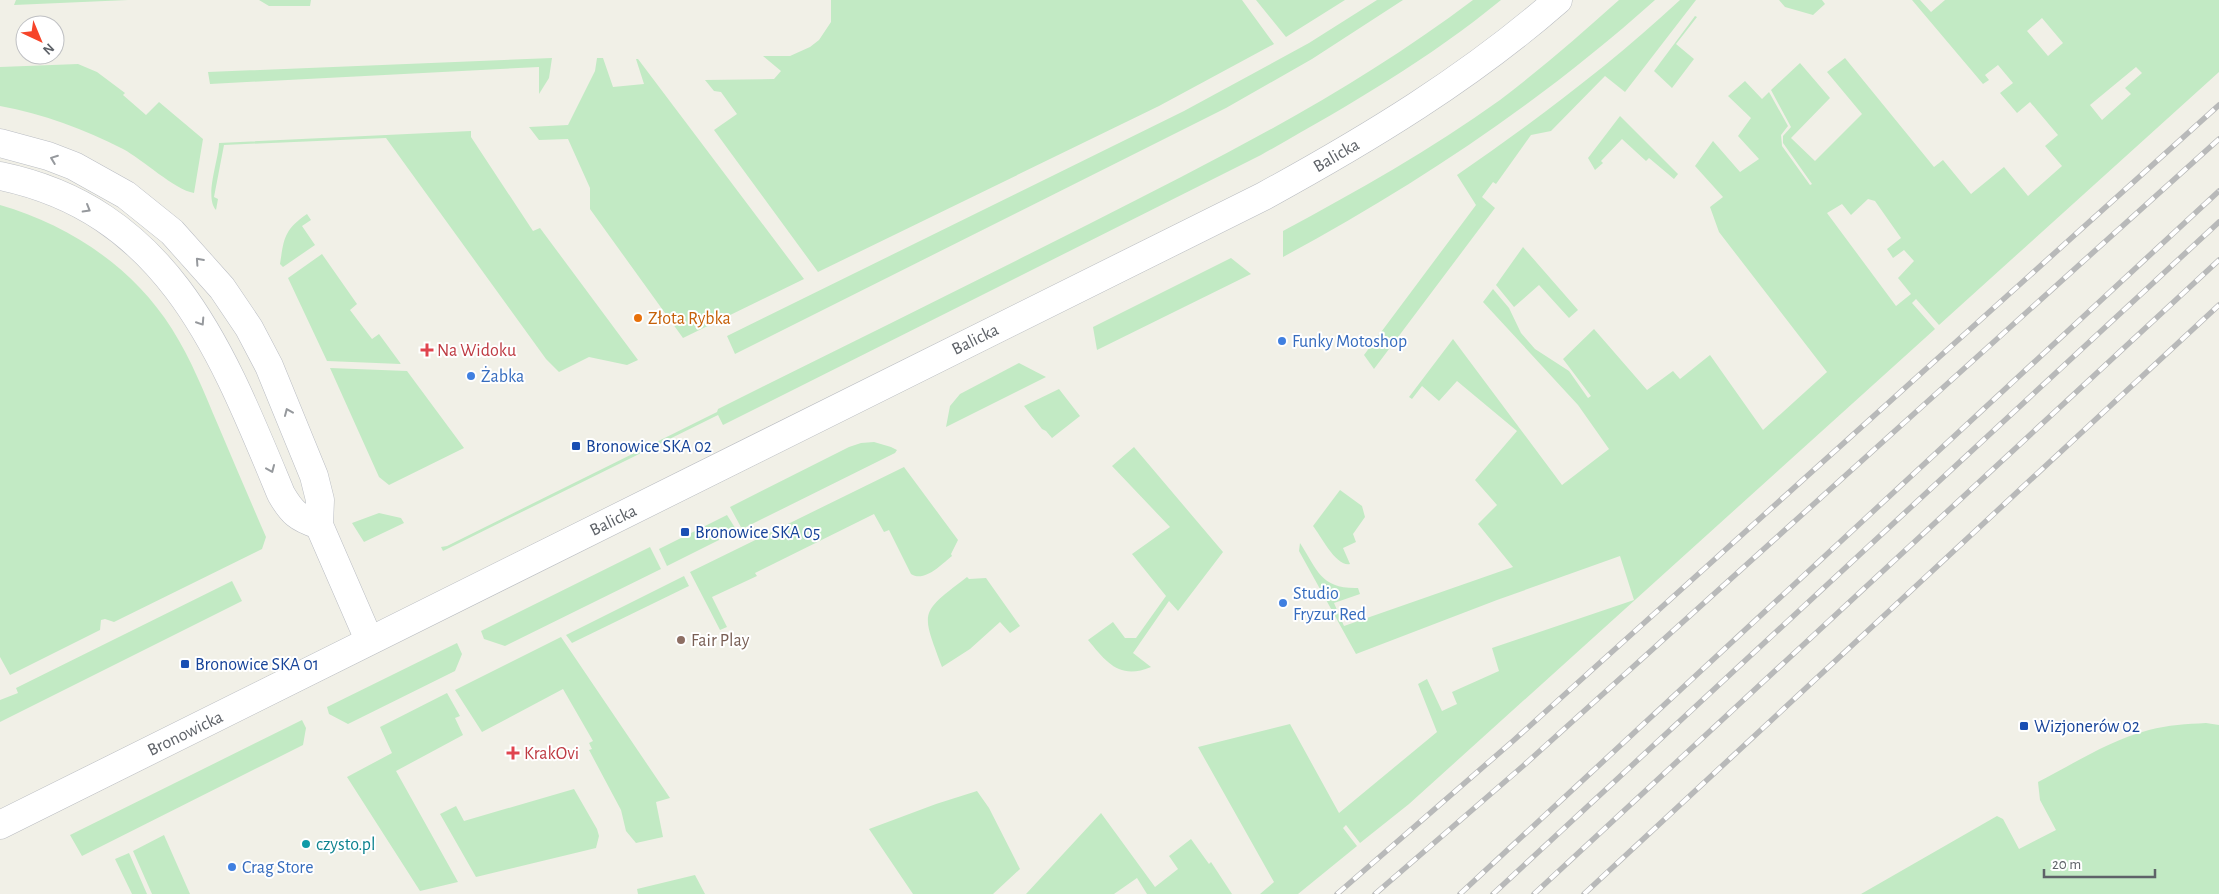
<svg xmlns="http://www.w3.org/2000/svg" width="2219" height="894" font-family="'Alegreya Sans',sans-serif">
  <style>
    .green { fill: #c2eac4; fill-rule: evenodd }
    .lines { fill: none; stroke-linecap: round; stroke-linejoin: round }
    .tertiary-casing { stroke: #b9bcc1; stroke-width: 29 }
    .secondary-casing { stroke: #babdc3; stroke-width: 29 }
    .tertiary { stroke: #fff; stroke-width: 28 }
    .secondary { stroke: #fff; stroke-width: 28 }
    .rail-casing { stroke: #b8b9b9; stroke-width: 5.5 }
    .rail { stroke: #fff; stroke-width: 4; stroke-dasharray: 11; stroke-linecap: butt }
    .oneway { stroke: #96999d }
    .food-dot { fill: #e8710a; stroke: #fff; stroke-width: 2 }
    .shop-dot { fill: #3f7fe0; stroke: #fff; stroke-width: 2 }
    .health-dot { fill: #e0444e; stroke: #fff; stroke-width: 2 }
    .transit-dot { fill: #1a4fb4; stroke: #fff; stroke-width: 2 }
    .education-dot { fill: #8d6e63; stroke: #fff; stroke-width: 2 }
    .culture-dot { fill: #0f9aa8; stroke: #fff; stroke-width: 2 }
    .labels { text-anchor: middle; stroke-width: 4; stroke-linejoin: round; paint-order: stroke }
    .street-label { font-size: 18px; fill: #5e6268; stroke: #fff }
    .food-label { font-size: 18px; fill: #c56008; stroke: #fff; text-anchor: start }
    .shop-label { font-size: 18px; fill: #366cbe; stroke: #fff; text-anchor: start }
    .health-label { font-size: 18px; fill: #be3a42; stroke: #fff; text-anchor: start }
    .transit-label { font-size: 18px; fill: #164399; stroke: #fff; text-anchor: start }
    .education-label { font-size: 18px; fill: #785e54; stroke: #fff; text-anchor: start }
    .culture-label { font-size: 18px; fill: #0d838f; stroke: #fff; text-anchor: start }
  </style>
  <rect width="100%" height="100%" fill="#f1f0e7"/>
  <!-- green -->
  <path class="green" d="M16,0h112l-114,5z
    M259,0h52l-1,6h-41z
    M831,0h411l32,44 -115,62 -341,166 -104,-142 23,-16 -16,-22 -7,-1 -9,-11 69,-1 7,-8 -18,-15h27l20,-9 9,-7 12,-18z
    M1256,0h89l-59,37z
    M1377,0h26l-91,59 -86,49 -491,246 -8,-18 457,-225 125,-68z
    M1473,0h28c-74,61 -157,108 -240,155l-538,270 -5,-10 -275,136 -2,-4 6,-1 270,-134 1,-3c124,-62 248,-123 371,-185 133,-67 265,-134 384,-224z
    M1619,0h36c-114,102 -238,185 -372,257v-26c74,-40 149,-82 217,-131 41,-31 81,-66 119,-100z
    M1680,0h16l-71,92 -20,-16 -54,55 -20,4 -35,49 -3,-2 -11,15 13,11 -121,161 -10,-14 112,-150 -19,-30c78,-54 153,-110 223,-175z
    M1779,0h43l3,4 -12,11 -28,-8z
    M1912,0h8l11,12 14,-12h274v72l-280,253 -23,-26 -4,4 23,26 -526,475 -49,39 -14,-18 -3,3 14,18 -59,48h-38l14,-12 -76,-135 92,-23 49,89 98,-81 -19,-48 9,-5 15,32 15,-7 -5,-12 47,-21 -7,-23 142,-48 -14,-44 -123,44 -141,54 -57,-103 1,-8c18,28 21,46 58,45l2,6 -26,9 10,23 169,-59 -35,-43 19,-19 -22,-25 42,-49 -60,-50 -18,20 -17,-15 -10,13 -3,-2 44,-58 109,146 47,-36 -31,-44 -95,-103 10,-13 16,19 12,25 14,16 34,22 19,27 3,-2 -28,-37 31,-30 53,61 26,-19 7,8 30,-24 53,75 64,-58 -108,-140 -9,-25 13,-10 -28,-31 18,-25 27,31 19,-13 -21,-23 13,-18 -23,-22 17,-15 17,18 7,-7 19,34 -7,9 1,11 28,39 2,-1 -29,-41v-7l8,-9 -20,-37 29,-27 30,35 -39,40 24,23 47,-47 -35,-42 18,-14 89,109 9,-7 28,34 33,-27 24,29 34,-30 -17,-20 13,-11 -28,-33 -13,11 -17,-20 13,-10 -15,-18 -13,10 4,5 -6,4zM2042,18l21,25 -15,13 -21,-25zM2136,67l6,6 -17,15 6,6 -29,26 -12,-15zM1868,199l7,2 26,37 -14,11 6,9 11,-8 10,11 -16,17 13,16 -15,12 -69,-93 15,-9 9,11z
    M1695,16l2,1 -21,27 18,15 -22,29 -18,-17z
    M552,58l-3,20 -10,16v-27l-329,17 -2,-12z
    M597,58h6l10,29 31,-3 -8,-25h2l166,220 -121,59 -93,-129v-21l-22,-49 -29,1 -10,-13 39,-2 27,-54z
    M78,64l19,8 28,21 -2,2 23,20 13,-13 44,37 -9,54c-19,-3 -52,-34 -71,-44 -39,-20 -80,-35 -123,-43v-39z
    M1620,116l58,58 -4,5 -25,-21 -3,3 -24,-22 -21,22 2,2 -8,7 -7,-12z
    M471,131v6l62,94 7,-3 98,132 -11,5 -38,-8 -30,15 -13,-13 -160,-221 -162,7 -10,52 4,2 -2,11c-12,-13 3,-51 3,-67z
    M0,205c69,20 133,62 172,124 19,30 32,63 46,96 16,38 32,75 48,112l-4,12 -148,73 -9,-3 -4,1 -1,10 -90,45 -10,-18z
    M307,214l4,6 -9,6 13,19 -32,22 -3,-3c4,-26 4,-34 27,-50z
    M1523,247l55,63 -9,8 -30,-33 -25,22 -18,-22z
    M322,254l35,50 -7,6 22,29 7,-5 22,30 -74,-3 -39,-83z
    M1231,258l20,16 -154,76 -4,-23z
    M1019,363l27,14 -100,50 4,-21 10,-12z
    M330,368l77,3 57,77 -75,37 -10,-8z
    M1059,389l21,27 -28,22 -6,-7 -4,-2 -18,-23z
    M874,442l17,5 6,3 -2,3 -153,76 -12,-22 119,-60 12,-4z
    M1134,447l89,105 -45,59 -9,-10 -36,52 18,14c-31,13 -44,-4 -63,-27l25,-18 12,16h11l30,-42 -34,-42 38,-27 -58,-61z
    M904,467l54,73 -7,14 1,2c-10,8 -28,27 -41,18l-22,-44 -5,2 -10,-18 -119,59 2,3 -45,21 15,30 -7,3 -30,-58z
    M1340,490l22,16 3,11 -12,17 3,8 -13,6 7,16c-14,3 -29,-28 -37,-38z
    M379,513l22,5 3,5 -40,19 -12,-19z
    M727,515l10,16 -70,35 -8,-17z
    M650,547l11,22 -156,77 -21,-7 -3,-8z
    M684,576l5,10 -117,57 -6,-8z
    M967,577l2,2 17,-1 34,48 -10,7 -10,-11 -30,27 -28,18c-21,-57 -23,-53 25,-90z
    M232,581l10,20 -242,121v-22l18,-7 -2,-5z
    M561,637l109,161 -14,4 7,35 -27,6 -10,-12 -5,-21 -32,-60 3,-1 -3,-6 4,-2 -30,-52 -81,43 -27,-42z
    M457,643l5,11 -7,17 -107,53 -19,-10 -2,-7z
    M447,693l13,23 -5,2 8,17 -67,36 62,111 -38,9 -73,-114 45,-24 -12,-26z
    M302,720l4,8 -3,17 -221,111 -12,-21z
    M2206,723l13,2v169h-358l136,-78 6,3 16,30 37,-19 -16,-30 -2,-18c35,-18 72,-42 111,-52 19,-5 38,-6 57,-7z
    M574,789l23,40 2,7 -3,12 -120,29 -36,-63 16,-8 8,15z
    M977,791l12,17 31,61 -27,25h-80l-44,-65 67,-25z
    M1101,813l54,74 23,-18 -9,-13 22,-17 18,25 2,-2 21,32h-85l-10,-16 -23,16h-88z
    M164,835l26,59h-38l-19,-43z
    M129,853l18,41h-15l-17,-35z
    M695,875l10,19h-67l-1,-5z"/>
  <g class="lines">
    <!-- tertiary casing -->
    <g class="tertiary-casing">
      <path id="tertiary" d="M0,825l1264,-629c104,-57 205,-118 294,-196"/>
    </g>
    <!-- secondary casing -->
    <g class="secondary-casing">
      <path id="secondary" d="M0,143l48,13 26,10 52,29 46,37 50,56 27,40 20,38 45,110 6,24 -1,25 50,115
        M0,176c169,35 222,176 281,318 11,19 17,24 38,31"/>
    </g>
    <!-- tertiary -->
    <use href="#tertiary" class="tertiary"/>
    <!-- secondary -->
    <use href="#secondary" class="secondary"/>
    <!-- rail casing -->
    <g class="rail-casing">
      <path id="rail" d="M1337,894l176,-153 706,-636
        M1375,894l148,-128 696,-627
        M1460,894l759,-703
        M1493,894l726,-672
        M1534,894l685,-634
        M1584,894l635,-589"/>
    </g>
    <!-- rail -->
    <use href="#rail" class="rail"/>
  </g>
  <!-- one-way arrows -->
  <defs><path id="oneway-chevron" d="M-2-3.5L2.5 0L-2 3.5" fill="none" stroke-width="1.6" stroke-linecap="round" stroke-linejoin="round" transform="scale(1.25)"/></defs>
  <g class="oneway">
    <use href="#oneway-chevron" transform="translate(54 159) rotate(-159)"/>
    <use href="#oneway-chevron" transform="translate(87 209) rotate(30)"/>
    <use href="#oneway-chevron" transform="translate(199 261) rotate(-132)"/>
    <use href="#oneway-chevron" transform="translate(201 322) rotate(57)"/>
    <use href="#oneway-chevron" transform="translate(288 412) rotate(-113)"/>
    <use href="#oneway-chevron" transform="translate(271 469) rotate(67)"/>
  </g>
  <!-- markers -->
  <circle class="food-dot" cx="638" cy="318" r="5"/>
  <g class="shop-dot">
    <circle cx="1282" cy="341" r="5"/>
    <circle cx="471" cy="376" r="5"/>
    <circle cx="1283" cy="603" r="5"/>
    <circle cx="232" cy="867" r="5"/>
  </g>
  <g class="health-dot">
    <path d="M424.5 342.5h5v5h5v5h-5v5h-5v-5h-5v-5h5z"/>
    <path d="M510.5 745.5h5v5h5v5h-5v5h-5v-5h-5v-5h5z"/>
  </g>
  <g class="transit-dot">
    <rect x="571" y="441" width="10" height="10" rx="2.5"/>
    <rect x="680" y="527" width="10" height="10" rx="2.5"/>
    <rect x="180" y="659" width="10" height="10" rx="2.5"/>
    <rect x="2019" y="721" width="10" height="10" rx="2.5"/>
  </g>
  <circle class="education-dot" cx="681" cy="640" r="5"/>
  <circle class="culture-dot" cx="306" cy="844" r="5"/>
  <g class="labels">
    <!-- street labels -->
    <g class="street-label">
      <text transform="translate(1336 155) rotate(-30)" y="6">Balicka</text>
      <text transform="translate(975 339) rotate(-26)" y="6">Balicka</text>
      <text transform="translate(613 520) rotate(-26)" y="6">Balicka</text>
      <text transform="translate(185 733) rotate(-26)" y="6">Bronowicka</text>
    </g>
    <!-- food labels -->
    <g class="food-label">
      <text x="648" y="324">Złota Rybka</text>
    </g>
    <!-- shop labels -->
    <g class="shop-label">
      <text x="1292" y="347">Funky Motoshop</text>
      <text x="481" y="382">Żabka</text>
      <text x="1293" y="599">Studio<tspan x="1293" dy="21">Fryzur Red</tspan></text>
      <text x="242" y="873">Crag Store</text>
    </g>
    <!-- health labels -->
    <g class="health-label">
      <text x="437" y="356">Na Widoku</text>
      <text x="524" y="759">KrakOvi</text>
    </g>
    <!-- transit labels -->
    <g class="transit-label">
      <text x="586" y="452">Bronowice SKA 02</text>
      <text x="695" y="538">Bronowice SKA 05</text>
      <text x="195" y="670">Bronowice SKA 01</text>
      <text x="2034" y="732">Wizjonerów 02</text>
    </g>
    <!-- education labels -->
    <g class="education-label">
      <text x="691" y="646">Fair Play</text>
    </g>
    <!-- culture labels -->
    <g class="culture-label">
      <text x="316" y="850">czysto.pl</text>
    </g>
  </g>
  <!-- north arrow -->
  <g transform="translate(40 40) rotate(136)"><circle r="24" fill="#ffffff" stroke="#bfc0c3"/>
  <path d="M0-4L9 19L0 12L-9 19Z" fill="#f64429"/>
  <text y="-8" font-size="14" font-weight="bold" text-anchor="middle" fill="#5e6268">N</text>
  </g>
  <!-- scale -->
  <path d="M2044 869v8h111v-8" fill="none" stroke="#5e6268" stroke-width="2.5"/>
  <text x="2052" y="869" font-size="15" fill="#5e6268" stroke="#ffffff" stroke-width="4" paint-order="stroke">20 m</text>
</svg>
